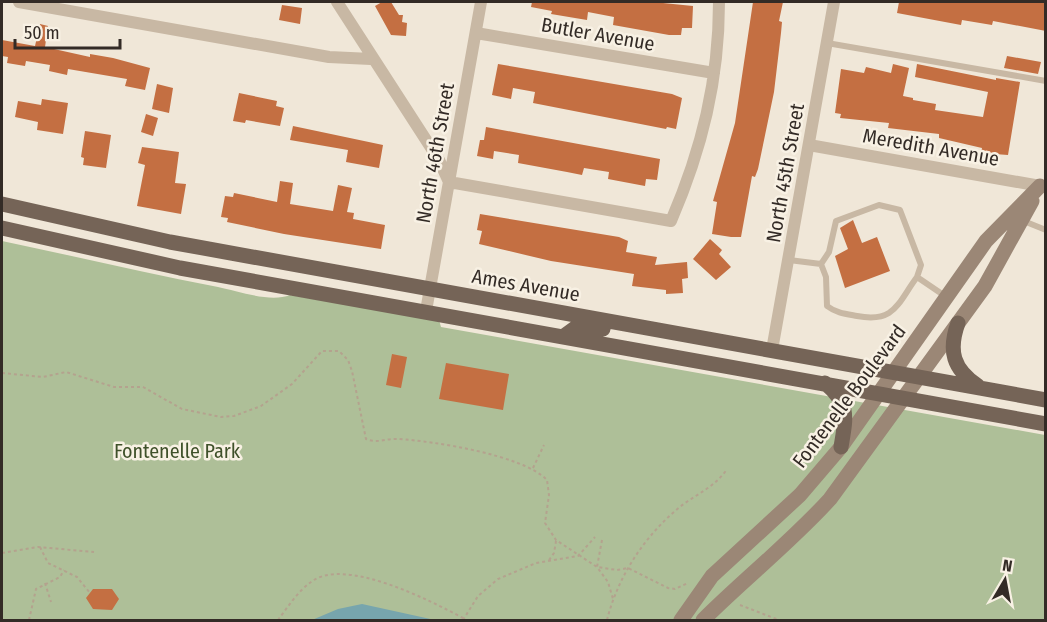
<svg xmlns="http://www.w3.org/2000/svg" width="1047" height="622" font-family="'Fira Sans Condensed',sans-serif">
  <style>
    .green { fill: #aebf98 }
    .water { fill: #77a5ad }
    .building { fill: #c46f42 }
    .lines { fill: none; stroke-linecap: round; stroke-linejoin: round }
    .path { stroke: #b4a28e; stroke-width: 2; stroke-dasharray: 3 3; stroke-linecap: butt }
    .service { stroke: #c8b8a4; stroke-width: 6 }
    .minor { stroke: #c8b8a4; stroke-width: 12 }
    .secondary { stroke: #9b8776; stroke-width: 15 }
    .primary { stroke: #756457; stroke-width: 15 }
    .labels { text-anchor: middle; stroke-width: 5; stroke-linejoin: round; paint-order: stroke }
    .street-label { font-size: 20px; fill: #332b26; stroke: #f8f1e4 }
    .park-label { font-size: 20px; fill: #3f512a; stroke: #f8f1e4 }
  </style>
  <rect width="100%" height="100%" fill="#f0e7d8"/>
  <!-- green -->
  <path class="green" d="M2,241c72,15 143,32 216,46 20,4 52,16 72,8l149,25 2,7 604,108v185h-1043z"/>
  <!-- water -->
  <path class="water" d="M362,604l73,16h-123l26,-11z"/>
  <!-- building -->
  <path class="building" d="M382,2h9l8,13h4l-1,7 5,1 -1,13 -15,-1 -16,-29z
    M532,2h121l40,4 -1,22h-10l-1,7h-12l-56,-10 1,-8 -26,-5 -1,8 -36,-6 1,-3 -21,-4z
    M753,2h30l-4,19 3,1 -1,11 -7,59 -16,77 -3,8 -3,-1 -11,61h-10l-19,-3 5,-32 -4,-1 22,-78z
    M899,2h147v29l-53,-10 -1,4 -30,-5 -1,5 -64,-12z
    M282,5l20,3 -2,16 -21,-4z
    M40,24l8,2 -3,21 45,10v-3l23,4 37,10 -5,22 -20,-4 2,-7 -59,-10 -1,6 -18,-4 1,-6 -24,-4 -1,5 -18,-3 1,-6 -6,-1v-16l33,6z
    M1007,56l34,6 -3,12 -34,-6z
    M498,64l174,30 10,4 -6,31 -9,-2 -1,2 -133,-26 2,-11 -22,-4 -2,11 -19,-4z
    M893,64l16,4 -6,28 10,2v2l23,4 -1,6 48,7 5,-25 -73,-15 2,-13 79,16v-2l24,4 -12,73 -27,-2 1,-5 -43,-10v-4l-51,-6 1,-5 -49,-5 1,-4 -6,-1 6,-44 23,4 2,-6 25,6z
    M157,84l16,4 -4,25 -17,-4z
    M239,93l38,8 -1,5 8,2 -4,18 -34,-6 -1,3 -12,-2z
    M42,99l26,4 -5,31 -26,-4 1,-8 -23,-5 3,-16 23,4z
    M146,114l12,4 -5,18 -12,-4z
    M293,126l90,19 -4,23 -33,-6 2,-12 -58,-10z
    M486,127l174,32 -3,21 -11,-1 -1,7 -37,-7 1,-7 -25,-4 -2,7 -15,-3 -49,-9 1,-8 -25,-4 -1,8 -16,-3 3,-16h4z
    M85,131l26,4 -5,33 -23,-3 1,-7 -3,-1z
    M142,147l37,5 -4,31 11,1 -5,30 -44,-8 8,-41 -7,-2z
    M280,181l13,2 -3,21 43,7 5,-26 14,3 -5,24 7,1 -1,6 32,6 -4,24 -97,-15 -57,-12 1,-4 -7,-1 4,-21 8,1 1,-4 43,9z
    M480,214l139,23 9,4 -2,11 31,5 -2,8 32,-3 1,16 -6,1 1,14 -17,1v-4l-34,-4 2,-12 -83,-13 -72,-17 3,-13 -5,-1z
    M853,220l9,23 15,-6 13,34 -45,17 -10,-32 13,-7 -8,-21z
    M710,239l12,11 -3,4 12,13 -15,13 -23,-21z
    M392,354l15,3 -6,31 -15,-3z
    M446,363l63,11 -6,36 -64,-11z
    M93,589h19l7,10 -7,11 -19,-1 -7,-11z"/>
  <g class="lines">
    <!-- path -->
    <path class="path" d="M2,373l41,4 23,-5 48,15h29l39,22 39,8 13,-1 27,-10 31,-22 30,-33h17l9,9 4,11 14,68c11,5 21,-1 32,0 35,2 125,16 149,41l2,15 -4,28 11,17 41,27 20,3 11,-2 40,20 7,1 13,-6
      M533,468l11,-23
      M602,540l-5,27 11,15 5,17
      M40,547l8,16 29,14 13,16
      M2,553l36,-6 56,5
      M549,560l5,-7 2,-12
      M45,583l6,19
      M740,605l39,15
      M29,620l7,-31 24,-12 4,-7
      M278,620c9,-12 20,-29 33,-38 33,-26 120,19 152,36
      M463,620l15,-24 20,-17 38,-16 42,-7 17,-19
      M607,620c11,-44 38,-85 74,-114 16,-12 35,-20 46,-37"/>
    <!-- service -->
    <path class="service" d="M827,43l219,38
      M1021,220l25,10
      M789,260l32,4 5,13 1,29c9,7 19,8 30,10 38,7 40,-12 60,-39l28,19
      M821,264l8,-12 7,-31 43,-16 21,5 21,55 -4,12"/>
    <!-- minor -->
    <path class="minor" d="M19,2l310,55 42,2
      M337,2l102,158 10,22 222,39c31,-72 48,-141 48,-219
      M476,33l238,40
      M809,145l237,42
      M426,311l55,-309
      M772,350l62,-348"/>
    <!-- secondary -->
    <path class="secondary" d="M681,620l31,-44 88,-81 41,-48 145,-206 54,-55
      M703,620c41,-41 87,-77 127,-121l155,-213 47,-85"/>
    <!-- primary -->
    <path class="primary" d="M2,204l168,38 876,158
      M2,228l178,40 866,156
      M958,323c-10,28 -5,46 20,63
      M564,336l11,-8 28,1
      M825,383c25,21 21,34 16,64"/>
  </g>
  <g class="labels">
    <!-- street labels -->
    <g class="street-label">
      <text transform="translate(598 34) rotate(10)" y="7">Butler Avenue</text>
      <text transform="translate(931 147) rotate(10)" y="7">Meredith Avenue</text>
      <text transform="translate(435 153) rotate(-80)" y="7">North 46th Street</text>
      <text transform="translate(785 173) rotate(-80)" y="7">North 45th Street</text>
      <text transform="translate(526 285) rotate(10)" y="7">Ames Avenue</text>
      <text transform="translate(849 396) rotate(-53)" y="7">Fontenelle Boulevard</text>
    </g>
    <!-- park labels -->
    <g class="park-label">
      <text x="177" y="458">Fontenelle Park</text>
    </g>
  </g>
  <!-- border -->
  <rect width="1047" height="622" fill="none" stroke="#332b26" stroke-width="6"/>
  <!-- north arrow -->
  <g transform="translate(1005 580) rotate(10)" stroke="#f8f1e4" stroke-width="4.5" paint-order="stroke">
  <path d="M0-4.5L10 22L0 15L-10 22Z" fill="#332b26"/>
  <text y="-9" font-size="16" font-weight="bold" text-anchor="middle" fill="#332b26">N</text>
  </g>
  <!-- scale -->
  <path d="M15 39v9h105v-9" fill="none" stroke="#332b26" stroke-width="3"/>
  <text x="24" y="39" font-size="18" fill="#332b26" stroke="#f8f1e4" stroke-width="4.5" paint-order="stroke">50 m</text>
</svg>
